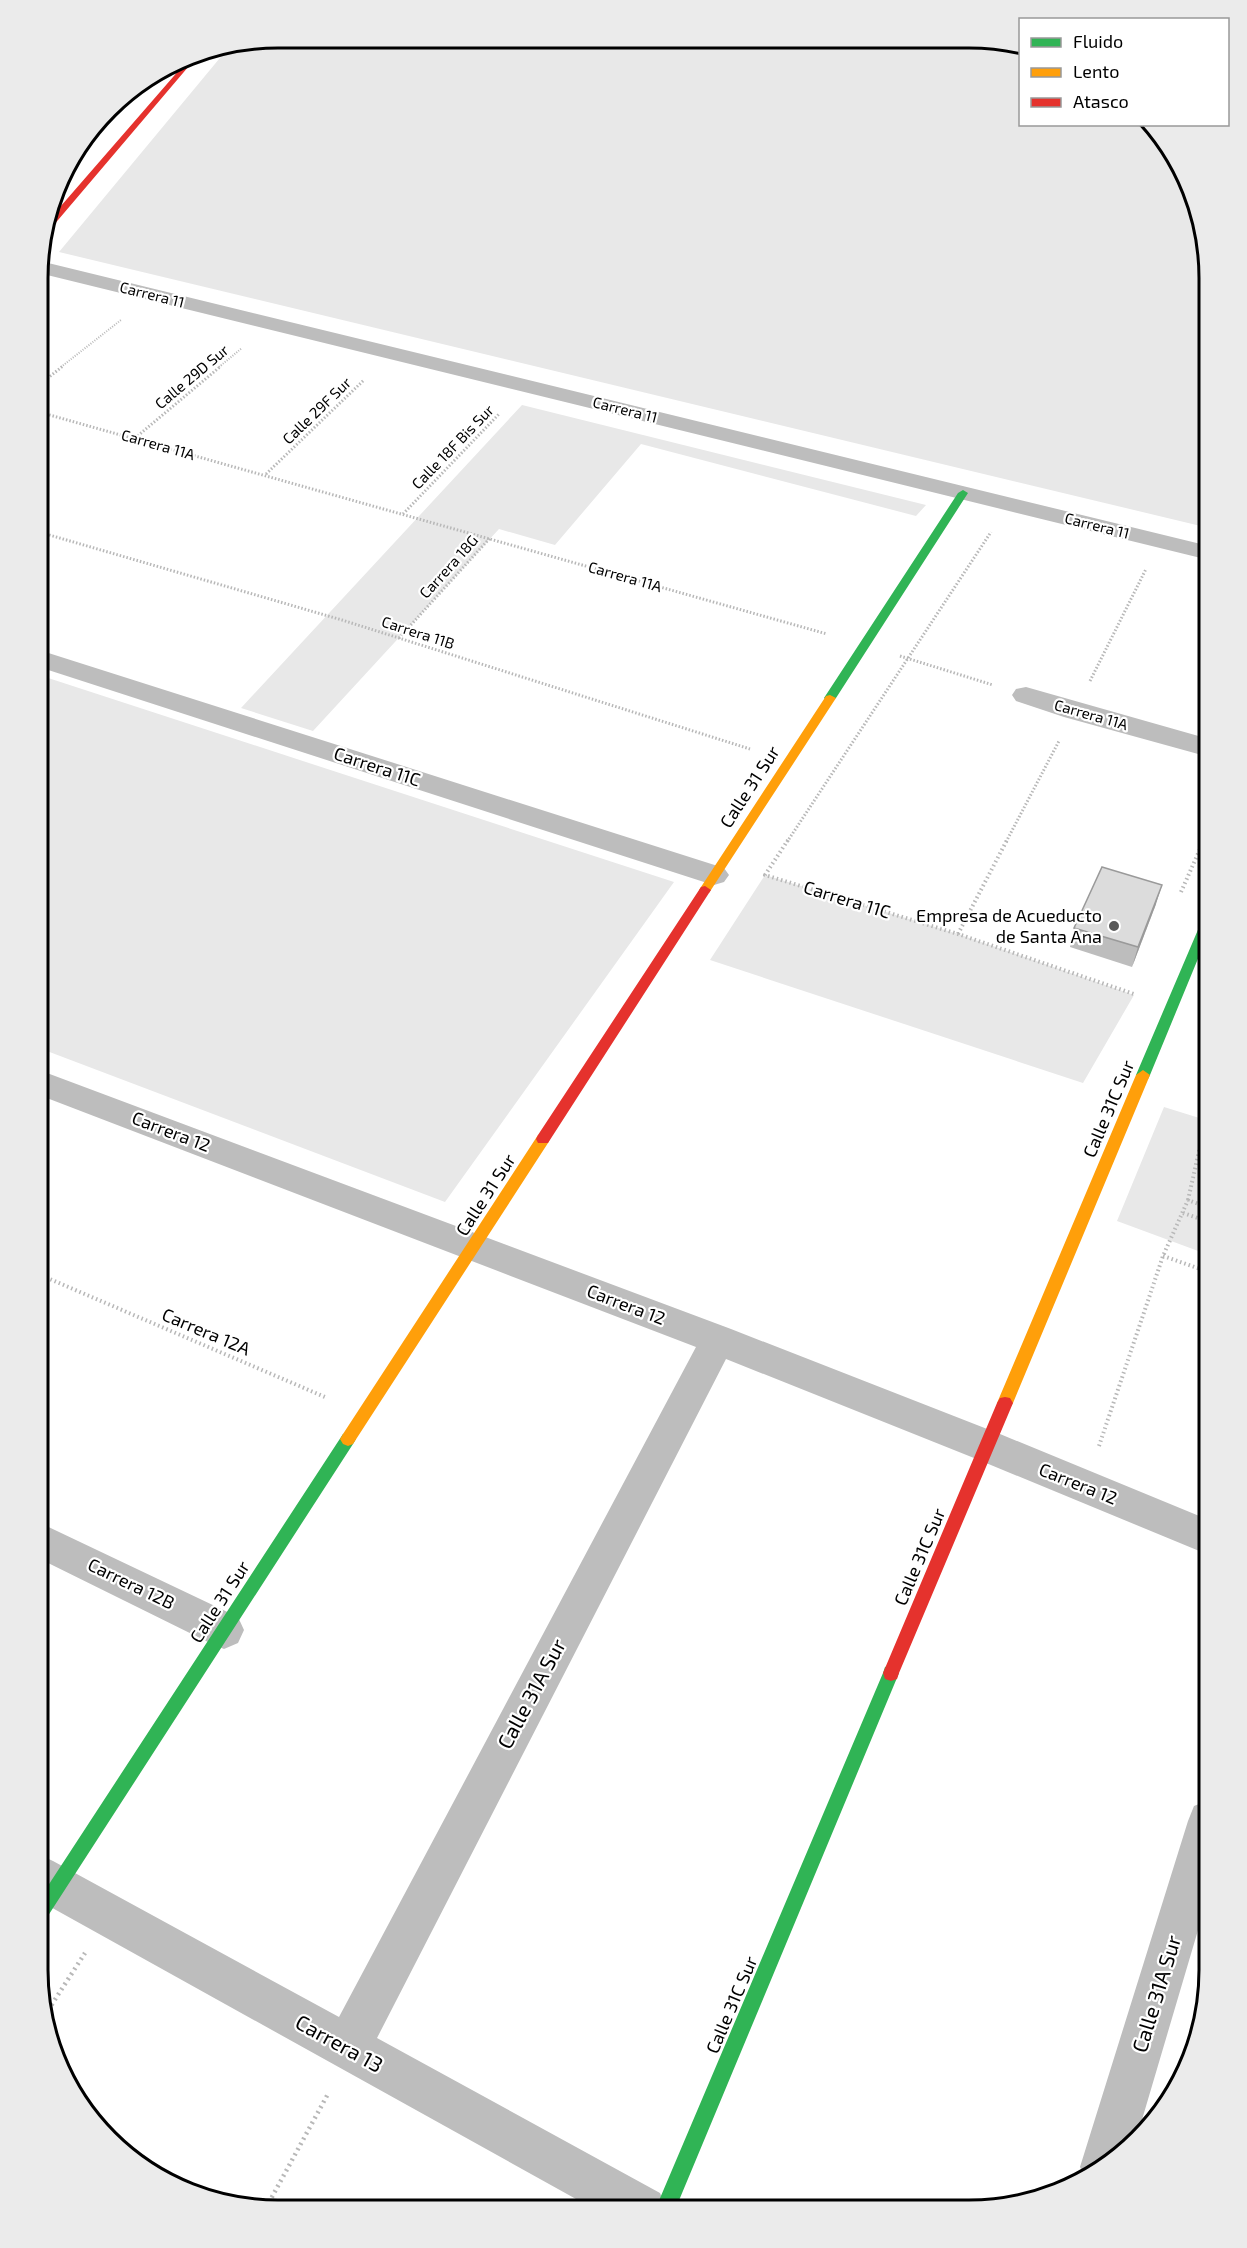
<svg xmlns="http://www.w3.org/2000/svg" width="1247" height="2248" font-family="'Exo 2',sans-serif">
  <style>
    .green { fill: #e8e8e8 }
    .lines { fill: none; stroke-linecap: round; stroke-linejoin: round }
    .path-far3 { stroke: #b8b8b8; stroke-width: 2; stroke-dasharray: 1 1.5; stroke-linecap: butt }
    .path-far2 { stroke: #b8b8b8; stroke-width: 3; stroke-dasharray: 1.5 2; stroke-linecap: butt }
    .path-far1 { stroke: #b8b8b8; stroke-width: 4; stroke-dasharray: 1.5 3; stroke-linecap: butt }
    .path { stroke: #b8b8b8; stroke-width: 4.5; stroke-dasharray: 2 4; stroke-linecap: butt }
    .street { fill: #bdbdbd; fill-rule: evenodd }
    .fast { fill: #30b455; fill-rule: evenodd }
    .slow { fill: #ff9f0a; fill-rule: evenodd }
    .jam { fill: #e5322d; fill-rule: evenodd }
    .wall { fill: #bdbdbd }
    .shaded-wall { fill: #9a9a9a }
    .building { fill: #dcdcdc; stroke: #9a9a9a; stroke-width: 1.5 }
    .poi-dot { fill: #595959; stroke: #fff; stroke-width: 2 }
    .labels { text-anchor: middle; stroke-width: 4.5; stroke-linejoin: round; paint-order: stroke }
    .far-street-label { font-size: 15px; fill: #000; stroke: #fff }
    .street-label { font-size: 18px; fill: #000; stroke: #fff }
    .poi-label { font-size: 18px; fill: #000; stroke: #fff; text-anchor: end }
    .near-street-label { font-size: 21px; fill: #000; stroke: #fff }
    .rim { fill: none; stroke: #000; stroke-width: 3 }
  </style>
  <rect width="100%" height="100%" fill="#fff"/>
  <!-- green -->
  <path class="green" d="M278,38l742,6v80l131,1 18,19 28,57 12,77v250l-1150,-276 170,-205z
    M522,405l404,100 -10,11 -275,-72 -86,101 -56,-16 -186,202 -72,-23z
    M39,675l635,207 -229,320 -406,-154z
    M765,875l193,59 176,61 -51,88 -373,-123z
    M1164,1107l45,14v134l-92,-34z"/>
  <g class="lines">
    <!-- path-far3 -->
    <path class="path-far3" d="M61,367l60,-47
      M219,367l23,-19"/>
    <!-- path-far2 -->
    <path class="path-far2" d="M39,385l24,-19
      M39,412l788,222
      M135,438l86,-72
      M266,474l98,-94
      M403,514l97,-101
      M39,532l303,88 408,129
      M399,638l91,-100
      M900,656l93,29
      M1090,681l56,-112
      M787,842l204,-310
      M1006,842l53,-101
      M1204,842l5,-12"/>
    <!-- path-far1 -->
    <path class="path-far1" d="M788,840l-23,35 193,59 176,60
      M1181,892l23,-52
      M958,934l49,-94
      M1188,1200l21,-93
      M1183,1213l26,9
      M1163,1256l46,16
      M38,1274l287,123
      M1099,1446l64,-190 25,-56 21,8"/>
    <!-- path -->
    <path class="path" d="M1206,1488l3,-8
      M45,2015l40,-62
      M266,2208l63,-116"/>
    <!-- street -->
    <path class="street" d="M40,261l1169,285v14l-1170,-287z
      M39,650l685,218 5,7 -5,7 -10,3 -10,-3 -665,-215z
      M1026,687l183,52v18l-145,-40 -48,-16 -4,-6 4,-6z
      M39,1070l692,259 269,105 209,86v35l-235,-97 -248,-99 -349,679 283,155 7,17 -73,-1 -556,-309v-46l15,7 286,156 357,-670 -657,-252z
      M38,1522l200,95 6,13 -6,13 -14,6 -14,-6 -172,-85z
      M1209,1800v93l-73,247 -21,21 -30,16 -5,-10 108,-346 6,-15z"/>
    <!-- fast -->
    <path class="fast" d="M963,490l5,3 -132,205 -6,3 -4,-1 -2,-2 134,-205z
      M1209,914v18l-59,143 -2,4h-10l-2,-4 67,-157z
      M348,1432l5,2 3,5 -3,5 -309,478 -6,3v-24l305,-467z
      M891,1665l6,2 2,6 -224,537h-20l228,-537 2,-6z"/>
    <!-- slow -->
    <path class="slow" d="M830,695l6,3 -127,195h-8l-2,-3 2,-3 125,-191z
      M1143,1070l7,5 -137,328 -3,5 -5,1 -5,-1 -3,-5 139,-328z
      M543,1134l5,1 2,4 -2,4 -195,301 -5,2 -5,-2 -3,-5 3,-5 195,-299z"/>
    <!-- jam -->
    <path class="jam" d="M200,53l-153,180h-3l3,-11 146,-168z
      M705,886l6,4 -2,3 -161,250h-10l-2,-4 2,-4 163,-248z
      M1005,1397l5,1 3,5 -114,270 -2,6 -6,2 -6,-2 -2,-6 114,-270 3,-5z"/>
  </g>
  <!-- wall -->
  <path class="wall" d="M1156,904l-24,63 -62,-20 4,-19z"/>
  <!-- shaded-wall -->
  <path class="shaded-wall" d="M1162,885l-6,19 -24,63 6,-20z"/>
  <!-- building -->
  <path class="building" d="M1102,867l60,18 -24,62 -64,-19z"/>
  <!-- markers -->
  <circle class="poi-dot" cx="1114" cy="926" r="6"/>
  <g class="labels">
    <!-- far-street labels -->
    <g class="far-street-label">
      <text transform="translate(152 295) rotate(14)" y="5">Carrera 11</text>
      <text transform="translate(192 377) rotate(-40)" y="5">Calle 29D Sur</text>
      <text transform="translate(625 410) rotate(14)" y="5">Carrera 11</text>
      <text transform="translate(317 411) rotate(-44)" y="5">Calle 29F Sur</text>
      <text transform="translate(158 445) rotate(16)" y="5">Carrera 11A</text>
      <text transform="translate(453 447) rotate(-46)" y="5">Calle 18F Bis Sur</text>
      <text transform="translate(1097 526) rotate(14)" y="5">Carrera 11</text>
      <text transform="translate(449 567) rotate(-48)" y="5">Carrera 18G</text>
      <text transform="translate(625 577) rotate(16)" y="5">Carrera 11A</text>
      <text transform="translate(418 633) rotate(18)" y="5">Carrera 11B</text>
      <text transform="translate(1091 715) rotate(16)" y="5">Carrera 11A</text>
    </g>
    <!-- street labels -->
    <g class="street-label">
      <text transform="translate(377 767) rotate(18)" y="6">Carrera 11C</text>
      <text transform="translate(750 787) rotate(-57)" y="6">Calle 31 Sur</text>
      <text transform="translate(847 900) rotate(17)" y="6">Carrera 11C</text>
      <text transform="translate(1109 1109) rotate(-67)" y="6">Calle 31C Sur</text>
      <text transform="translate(171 1132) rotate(21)" y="6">Carrera 12</text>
      <text transform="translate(486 1195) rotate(-57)" y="6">Calle 31 Sur</text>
      <text transform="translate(626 1305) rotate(21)" y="6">Carrera 12</text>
      <text transform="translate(206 1332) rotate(23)" y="6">Carrera 12A</text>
      <text transform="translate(1078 1484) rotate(22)" y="6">Carrera 12</text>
      <text transform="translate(920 1557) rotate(-67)" y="6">Calle 31C Sur</text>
      <text transform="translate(131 1584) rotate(26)" y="6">Carrera 12B</text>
      <text transform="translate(220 1602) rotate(-57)" y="6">Calle 31 Sur</text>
      <text transform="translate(732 2005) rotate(-67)" y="6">Calle 31C Sur</text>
    </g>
    <!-- poi labels -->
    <g class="poi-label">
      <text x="1102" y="922">Empresa de Acueducto<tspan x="1102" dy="21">de Santa Ana</tspan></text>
    </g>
    <!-- near-street labels -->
    <g class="near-street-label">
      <text transform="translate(532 1694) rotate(-62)" y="7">Calle 31A Sur</text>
      <text transform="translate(1157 1994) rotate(-73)" y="7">Calle 31A Sur</text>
      <text transform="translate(339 2044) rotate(29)" y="7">Carrera 13</text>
    </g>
  </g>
  <!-- crop -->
  <path d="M0 0H1247V2248H0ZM278 48H969A230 230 0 0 1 1199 278V1970A230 230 0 0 1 969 2200H278A230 230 0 0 1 48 1970V278A230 230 0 0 1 278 48Z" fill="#ebebeb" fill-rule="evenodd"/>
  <path class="rim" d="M278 48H969A230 230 0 0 1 1199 278V1970A230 230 0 0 1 969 2200H278A230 230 0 0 1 48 1970V278A230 230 0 0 1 278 48Z"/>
  <!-- legend -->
  <rect x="1019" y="18" width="210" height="108" fill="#ffffff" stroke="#999999" stroke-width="1.5"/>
  <rect x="1031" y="38" width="30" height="9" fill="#30b455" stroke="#999999" stroke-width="1.5"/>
  <text x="1073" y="48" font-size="18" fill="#000000">Fluido</text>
  <rect x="1031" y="68" width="30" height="9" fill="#ff9f0a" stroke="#999999" stroke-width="1.5"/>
  <text x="1073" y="78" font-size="18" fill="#000000">Lento</text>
  <rect x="1031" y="98" width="30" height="9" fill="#e5322d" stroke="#999999" stroke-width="1.5"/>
  <text x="1073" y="108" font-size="18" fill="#000000">Atasco</text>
</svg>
